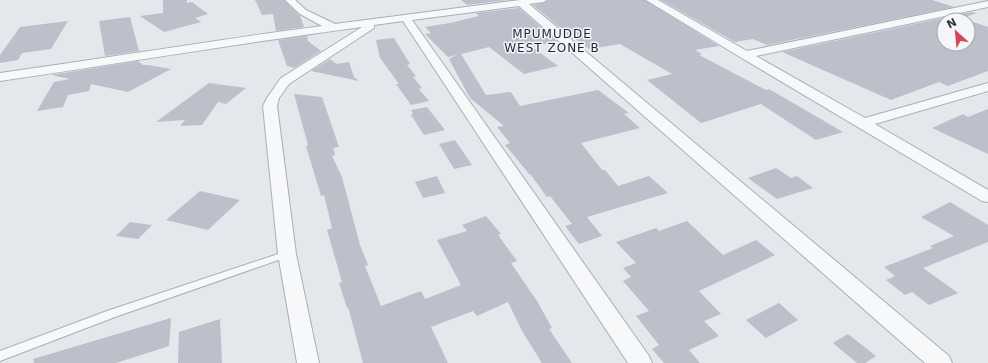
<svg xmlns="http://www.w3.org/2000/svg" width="988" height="363" font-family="'DejaVu Sans',sans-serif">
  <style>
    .building { fill: #bbc0ca }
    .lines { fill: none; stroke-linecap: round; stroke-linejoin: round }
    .lane-casing { stroke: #a9aeb7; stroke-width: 2 }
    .street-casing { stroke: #a9aeb7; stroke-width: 2 }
    .lane { fill: #f7f8fa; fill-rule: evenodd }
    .street { fill: #f7f8fa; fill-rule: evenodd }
    .labels { text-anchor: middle; stroke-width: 3; stroke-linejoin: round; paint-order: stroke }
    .far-quarter-label { font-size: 12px; letter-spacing: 1px; fill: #1d2536; stroke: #f4f6f9 }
  </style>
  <rect width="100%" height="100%" fill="#e4e7ec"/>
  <!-- building -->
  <path class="building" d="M163,0h24v3l5,-1 16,12 -13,4 6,4 -37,10 -24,-16 23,-3z
    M255,0h29l16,16 4,11 -28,4 -3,-17 -11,1z
    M461,0h47l-41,5z
    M548,0h97l74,46 -24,4 7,4 -3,1 67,35 3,-1 74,43 -27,8 -55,-36 -60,19 -54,-43 25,-6 -52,-30 -31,5 -15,-11h-2l-39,-33 11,-2z
    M661,0h271l22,7 -187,38 -14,-6 -18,3z
    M519,8l38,33 -25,6 26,19 -34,8 -35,-27 -28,7 25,41 25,-3 9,14 78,-16 31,23 -5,1 16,14 -59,15 21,27h3l13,16 31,-10 19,17 -81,24 15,19 -23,8 -14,-18 7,-2 -22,-28 -3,1 -16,-22h-1l-25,-30 5,-2 -13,-16 7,-1 -34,-28 -21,-39 7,-4 -8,2 -23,-23 6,-1 -6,-6 25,-4 29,-7 -3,-3z
    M972,12l5,1 -12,4 3,1 -4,1 3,1h-23v24h24v-24l20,7v44l-40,15 -9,-4 -48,18 -109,-48z
    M130,17l9,34 -34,5 -6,-35z
    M68,21l-17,28 -29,4 -4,7 -18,3v-8l20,-28z
    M307,36l1,5 13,10 -27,17 -7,-2 -9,-26z
    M394,38l16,26 -3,1 9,11 -3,1 9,11 -3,1 10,12 -18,4 -15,-21h3l-19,-26 -4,-18z
    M330,59l7,5 12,-2 5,15 5,4 -48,-10z
    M138,61l5,4h5l23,4 -43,23 -37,-8 -2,7 -21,4 -5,12 -26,4 17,-29 16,-3 -19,-4z
    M209,83l37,5 -20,16 -8,-2 -16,23 -22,1 5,-6 -29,2z
    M294,94l28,3 17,50 -6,1 2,7 -3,1 10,21 18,68 8,20 -3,1 16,40 40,-15 4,8 36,-14 -24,-45 30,-9 -5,-6 24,-9 15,18 -3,1 19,26 -6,2 26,38 15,27 -3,1 23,34h-30l-20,-32 -14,-29 -31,14 -4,-5 -42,16 17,36h-85l-15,-56 -1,1 -8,-25 3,-1 -15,-52 5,-2 -8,-33 -3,1 -15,-50 2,-1z
    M427,107l18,23 -21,5 -13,-20 2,-1 -2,-4z
    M988,109v45l-56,-26 31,-14 5,3z
    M455,140l17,25 -18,4 -15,-25z
    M776,168l15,10 6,-2 16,12 -36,11 -29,-21z
    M437,176l8,17 -22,5 -8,-16z
    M200,191l40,9 -32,30 -42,-10z
    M950,202l38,23v17l-65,26 35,25 -29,12 -17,-13 -7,3 -19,-15 9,-4 -11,-9 49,-19 -3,-2 24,-10 -33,-19z
    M687,221l36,34 33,-15 19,15 -76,36 22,23 -17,7 15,15 -30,14 11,13h-36l-12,-14 7,-4 -23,-29 13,-5 -26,-30 8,-4 -8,-9 13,-5 -20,-21 40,-14 3,3z
    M130,222l22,3 -14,14 -22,-3z
    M779,303l19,17 -32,18 -20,-18z
    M171,318l-2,28 -53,17h-82l-1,-4z
    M220,319l2,44h-44l1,-31z
    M848,334l28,22 -11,7h-8l-24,-20z"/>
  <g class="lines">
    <!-- lane casing -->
    <g class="lane-casing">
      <path id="lane" d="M287,251l3,1 2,2 -2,2 -175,61 -115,44v-10l107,-40z"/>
    </g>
    <!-- street casing -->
    <g class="street-casing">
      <path id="street" d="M285,0h10l11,10 29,14 185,-24h26l-2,2 -15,2 420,352 3,7h-27l-406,-357 -107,14 237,336 3,7h-24l-225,-342 -29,4v3l-85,56 -10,14 -2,8 19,148 23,109h-22l-19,-109 -15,-148 4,-8 14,-20 81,-51c-121,16 -241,36 -362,54v-8c108,-15 215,-33 322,-47l-22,-12z
        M646,0h12l89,51 241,-50v6l-232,49 109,62 123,-35v8l-113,33 113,66v12l-6,-1 -242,-144z"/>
    </g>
    <!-- lane -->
    <use href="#lane" class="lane"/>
    <!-- street -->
    <use href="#street" class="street"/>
  </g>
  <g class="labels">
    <!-- far-quarter labels -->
    <g class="far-quarter-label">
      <text x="552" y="38">MPUMUDDE<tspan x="552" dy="14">WEST ZONE B</tspan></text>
    </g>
  </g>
  <!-- north arrow -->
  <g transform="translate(956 32) rotate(333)"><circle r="19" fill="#f4f6f9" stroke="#a4a8b1"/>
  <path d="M0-3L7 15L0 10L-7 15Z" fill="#d1495b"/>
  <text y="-6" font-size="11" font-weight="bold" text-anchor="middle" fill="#2b3445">N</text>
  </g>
</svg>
